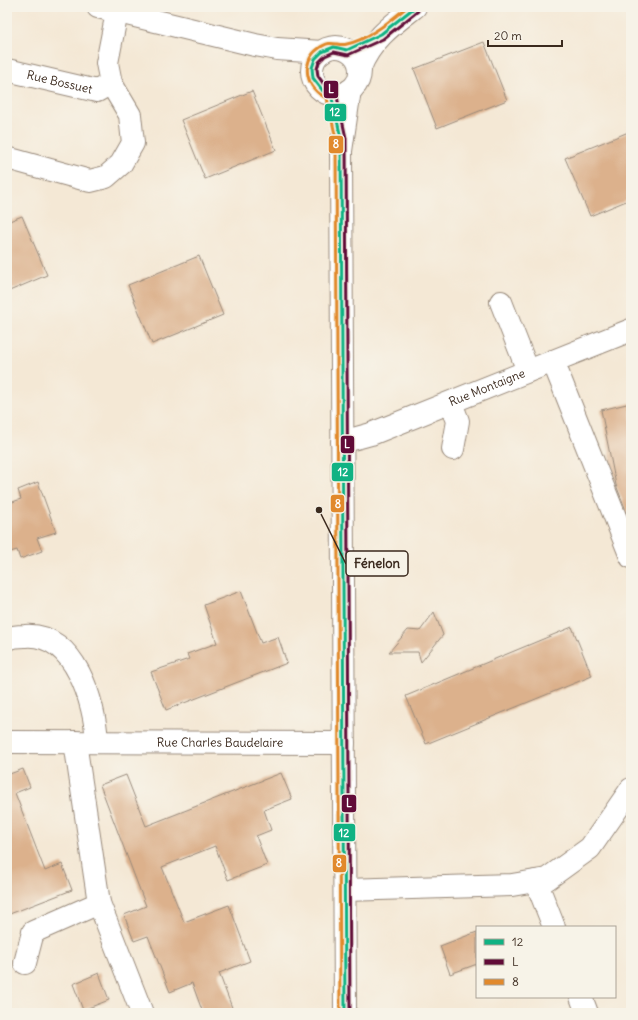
<svg xmlns="http://www.w3.org/2000/svg" width="638" height="1020" font-family="Delius,sans-serif">
  <style>
    .building { fill: #dcb18c }
    .lines { fill: none; stroke-linecap: round; stroke-linejoin: round }
    .minor-casing { stroke: #98897a; stroke-width: 24 }
    .minor { stroke: #fff; stroke-width: 22 }
    .bus-1-casing { stroke: #f7f3e8; stroke-width: 6 }
    .bus-2-casing { stroke: #f7f3e8; stroke-width: 6 }
    .bus-3-casing { stroke: #f7f3e8; stroke-width: 6 }
    .bus-1 { stroke: #10b283; stroke-width: 3 }
    .bus-2 { stroke: #610b38; stroke-width: 3 }
    .bus-3 { stroke: #e1892c; stroke-width: 3 }
    .labels { text-anchor: middle; stroke-width: 3.5; stroke-linejoin: round; paint-order: stroke }
    .street-label { font-size: 12px; fill: #3b2a1e; stroke: #f7f3e8 }
    .leader { fill: none; stroke: #3b2a1e; stroke-width: 1.5 }
    .callout-dot { fill: #3b2a1e; stroke: #f7f3e8; stroke-width: 1.5 }
    .callout { fill: #f7f3e8; stroke: #3b2a1e; stroke-width: 1.5 }
    .callout-label { font-size: 13px; text-anchor: middle; font-weight: bold; fill: #3b2a1e }
    .line-badge { stroke: #f7f3e8; stroke-width: 1.5 }
    .badge-label { font-size: 11px; text-anchor: middle; font-weight: bold; fill: #fff }
  </style>
  <rect width="100%" height="100%" fill="#f7f3e8"/>
  <filter id="ink" filterUnits="userSpaceOnUse"><feTurbulence type="fractalNoise" baseFrequency=".025" numOctaves="2"/><feDisplacementMap in="SourceGraphic" scale="8" xChannelSelector="R" yChannelSelector="G"/><feConvolveMatrix kernelMatrix="1 2 1 2 8 2 1 2 1" color-interpolation-filters="sRGB"/></filter>
  <filter id="wash" filterUnits="userSpaceOnUse"><feTurbulence type="fractalNoise" baseFrequency=".012" numOctaves="4" result="noise"/><feDisplacementMap in="SourceGraphic" scale="16" xChannelSelector="R" yChannelSelector="G"/><feGaussianBlur stdDeviation="0.9" result="paint"/><feColorMatrix in="noise" values="0 0 0 0 0 0 0 0 0 0 0 0 0 0 0 0 0 1.4 0 .05"/><feComposite in="paint" operator="in"/></filter>
  <g filter="url(#wash)">
    <rect width="100%" height="100%" fill="#f4e8d5"/>
    <g id="blocks">
      <!-- building -->
      <path class="building" d="M484,42l23,58 -70,28 -23,-59z
        M252,91l24,59 -71,29 -24,-59z
        M631,131v68l-41,17 -25,-58z
        M22,216l25,59 -40,17v-70z
        M199,256l24,59 -71,29 -24,-59z
        M631,403v110h-4l-11,-28 -15,-75z
        M38,482l18,50 -19,6 5,13 -22,8 -3,-9 -10,3v-49l14,-5 -3,-9z
        M241,591l20,52 17,-6 9,26 -121,47 -15,-38 38,-13 -2,-5 30,-11 -13,-38z
        M434,612l9,23 -22,27 -3,-10h-29l19,-22 12,1z
        M572,627l20,49 -166,68 -20,-48z
        M23,769l7,18 -15,6 30,78 17,-7 10,26 -65,25v-140z
        M281,773l11,26 -28,11 7,20 -15,6 11,29 -39,15 -13,-34 -53,21 22,55 45,-17 21,56 -31,12 15,40h-31l-11,-30 -22,9 -22,-56 -14,5 -10,-26 22,-9 -46,-121 26,-10 20,51z
        M477,932v32l-27,10 -10,-28z
        M99,973l10,27 -26,10 -10,-26z"/>
    </g>
  </g>
  <g filter="url(#ink)">
    <use href="#blocks" fill-opacity="0" stroke="#98897a" stroke-width="1"/>
    <g class="lines">
      <!-- minor casing -->
      <g class="minor-casing">
        <g id="minor">
          <path d="M98,7l157,38 22,4 45,3"/>
          <circle cx="336" cy="71" r="24"/>
          <path d="M360,68c10,-27 33,-44 55,-61"/>
          <path id="s1" d="M7,70l90,21 14,-8"/>
          <path d="M7,158l83,23 16,-4 15,-13 12,-21 -3,-28 -19,-32 -4,-20 10,-51"/>
          <path d="M501,302l27,69"/>
          <path d="M553,361l78,196"/>
          <path d="M451,403l7,18 -5,28"/>
          <path id="s2" d="M342,442l29,-8 260,-104"/>
          <path d="M7,639c6,-3 12,-3 18,-3 50,-4 70,67 72,106"/>
          <path id="s3" d="M7,742l337,1"/>
          <path d="M75,742l24,161 43,110"/>
          <path d="M536,881l18,46"/>
          <path d="M345,890l167,-5 35,-6 43,-31 41,-59"/>
          <path d="M25,963l8,-31 66,-29"/>
          <path d="M581,997l6,16"/>
          <path d="M345,1013l-4,-862 9,-61"/>
        </g>
      </g>
      <!-- minor -->
      <use href="#minor" class="minor"/>
      <!-- bus-1 casing -->
      <g class="bus-1-casing">
        <path id="bus-1" d="M345,1013l-4,-875 -10,-44 -8,-3 -10,-13 -1,-10 3,-9 7,-7 12,-5 13,3 34,-16 34,-27"/>
      </g>
      <!-- bus-2 casing -->
      <g class="bus-2-casing">
        <path id="bus-2" d="M350,1013l-4,-875 -10,-46 -10,-5 -8,-11 -1,-7 2,-7 6,-6 9,-4 14,3 35,-16 35,-28"/>
      </g>
      <!-- bus-3 casing -->
      <g class="bus-3-casing">
        <path id="bus-3" d="M340,1013l-4,-874 -9,-41c-21,-8 -27,-36 -9,-49 14,-11 19,-2 29,-5 21,-4 44,-24 60,-37"/>
      </g>
      <!-- bus-1 -->
      <use href="#bus-1" class="bus-1"/>
      <!-- bus-2 -->
      <use href="#bus-2" class="bus-2"/>
      <!-- bus-3 -->
      <use href="#bus-3" class="bus-3"/>
    </g>
  </g>
  <g class="labels">
    <!-- street labels -->
    <g class="street-label">
      <text dy="4" stroke="none"><textPath href="#s1" startOffset="54">Rue Bossuet</textPath></text>
      <text dy="4" stroke="none"><textPath href="#s2" startOffset="155">Rue Montaigne</textPath></text>
      <text dy="4" stroke="none"><textPath href="#s3" startOffset="213">Rue Charles Baudelaire</textPath></text>
    </g>
  </g>
  <!-- callouts -->
  <path class="leader" d="M319 510L346 564"/>
  <circle class="callout-dot" cx="319" cy="510" r="4"/>
  <rect class="callout" x="346" y="551" width="62" height="25" rx="4"/>
  <g class="callout-label">
    <text x="377" y="568">Fénelon</text>
  </g>
  <g class="line-badge">
    <rect x="323" y="80" width="16" height="19" rx="4" fill="#610b38"/>
    <rect x="324" y="103" width="23" height="19" rx="4" fill="#10b283"/>
    <rect x="328" y="135" width="16" height="19" rx="4" fill="#e1892c"/>
    <rect x="340" y="435" width="15" height="19" rx="4" fill="#610b38"/>
    <rect x="331" y="462" width="23" height="20" rx="4" fill="#10b283"/>
    <rect x="330" y="494" width="15" height="19" rx="4" fill="#e1892c"/>
    <rect x="341" y="794" width="16" height="19" rx="4" fill="#610b38"/>
    <rect x="333" y="823" width="23" height="19" rx="4" fill="#10b283"/>
    <rect x="332" y="854" width="15" height="19" rx="4" fill="#e1892c"/>
  </g>
  <g class="badge-label">
    <text x="331" y="93">L</text>
    <text x="335" y="116">12</text>
    <text x="336" y="148">8</text>
    <text x="347" y="448">L</text>
    <text x="343" y="476">12</text>
    <text x="338" y="508">8</text>
    <text x="349" y="807">L</text>
    <text x="344" y="837">12</text>
    <text x="339" y="867">8</text>
  </g>
  <!-- margin -->
  <rect width="638" height="1020" fill="none" stroke="#f7f3e8" stroke-width="24"/>
  <!-- legend -->
  <rect x="476" y="926" width="140" height="72" fill="#f7f3e8" stroke="#aca397"/>
  <rect x="484" y="939" width="20" height="6" fill="#10b283" stroke="#aca397"/>
  <text x="512" y="946" font-size="12" fill="#3b2a1e">12</text>
  <rect x="484" y="959" width="20" height="6" fill="#610b38" stroke="#aca397"/>
  <text x="512" y="966" font-size="12" fill="#3b2a1e">L</text>
  <rect x="484" y="979" width="20" height="6" fill="#e1892c" stroke="#aca397"/>
  <text x="512" y="986" font-size="12" fill="#3b2a1e">8</text>
  <!-- scale -->
  <path d="M488 40v6h74v-6" fill="none" stroke="#3b2a1e" stroke-width="2"/>
  <text x="494" y="40" font-size="12" fill="#3b2a1e" stroke="#f7f3e8" stroke-width="3" paint-order="stroke">20 m</text>
</svg>
